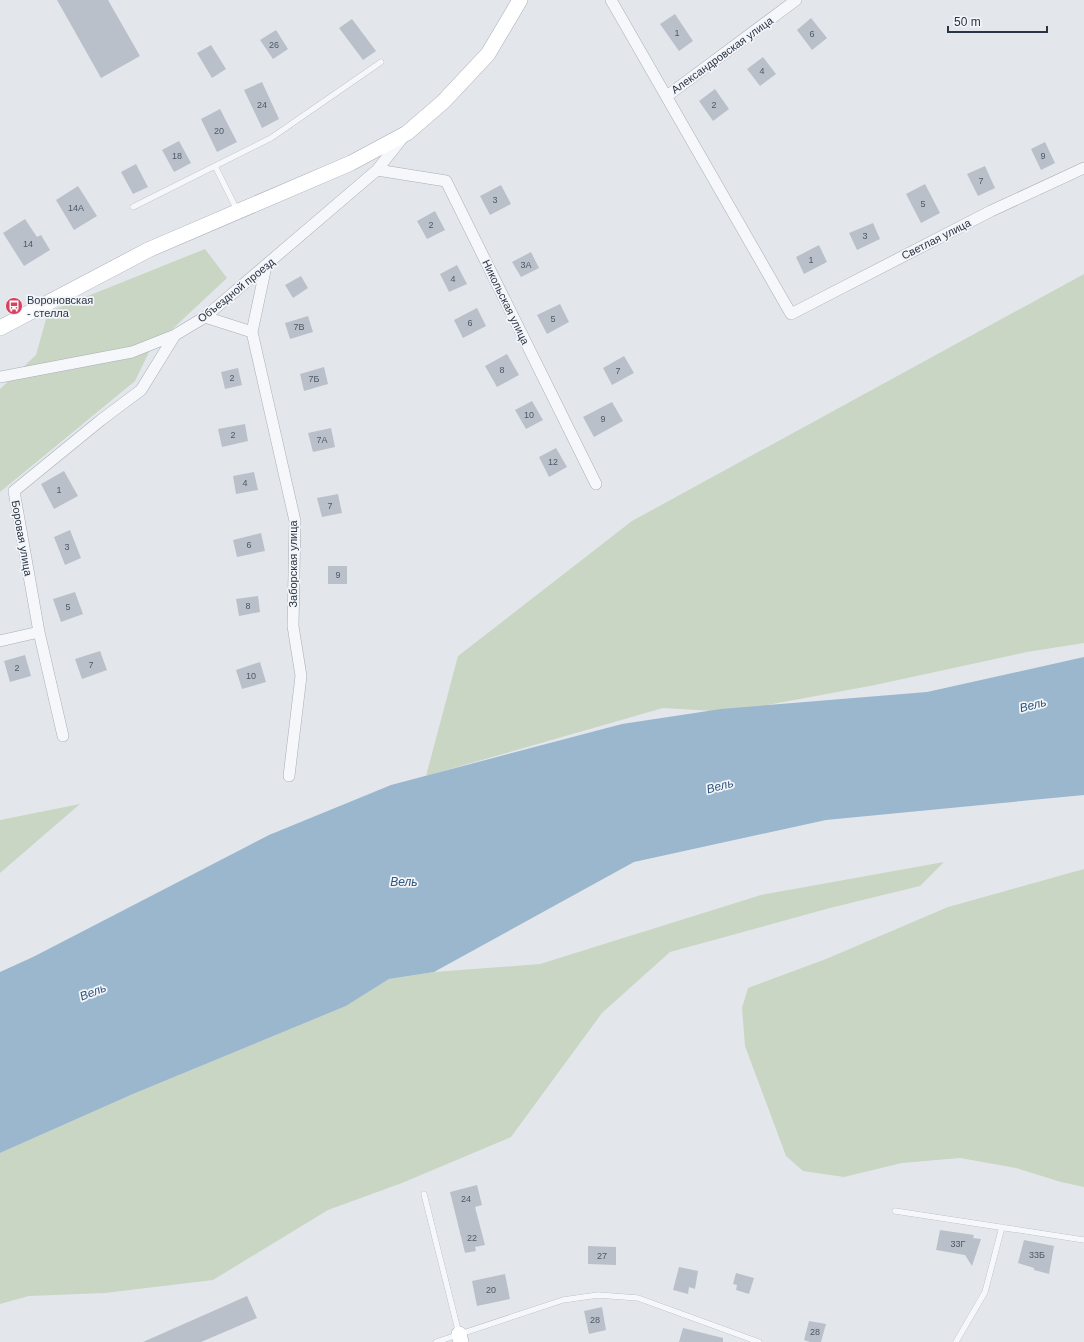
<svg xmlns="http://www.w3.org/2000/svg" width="1084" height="1342" font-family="Arial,sans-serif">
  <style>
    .green { fill: #c9d6c3 }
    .water { fill: #9bb7ce }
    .building { fill: #b9c0ca }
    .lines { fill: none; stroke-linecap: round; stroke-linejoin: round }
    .lane-casing { stroke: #a7aeb7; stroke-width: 6 }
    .street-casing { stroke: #a7aeb7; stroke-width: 12 }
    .secondary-casing { stroke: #a7aeb7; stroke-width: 16 }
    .lane { stroke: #f6f7fa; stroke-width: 5.5 }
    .street { stroke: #f6f7fa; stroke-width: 11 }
    .secondary { stroke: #fff; stroke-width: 15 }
    .labels { text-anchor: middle; stroke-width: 3.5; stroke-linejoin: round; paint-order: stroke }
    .number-label { font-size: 9px; fill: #4d5866 }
    .street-label { font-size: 11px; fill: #293545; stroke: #f3f5f9 }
    .poi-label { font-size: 11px; fill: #293545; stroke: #f3f5f9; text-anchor: start }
    .water-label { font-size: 12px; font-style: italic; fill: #30567d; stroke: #f3f5f9 }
  </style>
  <rect width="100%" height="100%" fill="#e3e7ec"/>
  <!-- green -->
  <path class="green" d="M205,249l22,29 -77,72 -15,31 -135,111v-103l36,-34 12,-43z
    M1084,274v369l-57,9 -152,33 -146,27 -66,-4 -237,68 32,-120 174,-135z
    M80,804l-80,69v-53z
    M944,862l-24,24 -90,22 -160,44 -68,61 -91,124 -109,46 -74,27 -115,70 -108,13 -76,3 -29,8v-151l133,-59 213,-88 43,-27 45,-7 106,-8 221,-69z
    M1084,869v318l-23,-5 -45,-14 -56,-10 -58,5 -58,14 -41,-6 -17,-15 -41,-110 -3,-38 6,-20 78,-29 122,-52z"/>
  <!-- water -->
  <path class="water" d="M1084,657v138l-258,25 -192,42 -200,110 -45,7 -43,27 -213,88 -133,59v-181l33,-15 236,-122 122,-50 231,-61 99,-15 206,-17z"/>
  <!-- building -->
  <path class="building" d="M57,0h51l32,56 -39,22z
    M675,14l18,27 -14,10 -19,-27z
    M811,18l16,20 -15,12 -15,-20z
    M352,19l24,32 -13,9 -24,-32z
    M276,30l12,19 -15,10 -13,-19z
    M211,45l15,24 -14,9 -15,-25z
    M763,57l13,17 -16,12 -13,-17z
    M262,82l17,37 -17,9 -18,-38z
    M715,89l14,20 -16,12 -14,-20z
    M220,109l17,33 -20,10 -16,-33z
    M179,141l12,22 -17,9 -12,-22z
    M1045,142l10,21 -14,7 -10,-21z
    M136,164l12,23 -15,7 -12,-22z
    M985,166l10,22 -17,8 -11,-22z
    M925,184l15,29 -19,10 -15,-29z
    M501,185l10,19 -21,11 -10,-19z
    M78,186l19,30 -23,14 -18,-30z
    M435,211l10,19 -18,9 -10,-18z
    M25,219l12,18 4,-2 9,15 -26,16 -21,-33z
    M873,223l7,16 -23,11 -8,-17z
    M819,245l8,17 -23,12 -8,-17z
    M531,252l8,16 -18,9 -9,-15z
    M457,265l10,19 -18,8 -9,-18z
    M301,276l7,12 -15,10 -8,-13z
    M560,304l9,18 -22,12 -10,-19z
    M477,308l9,18 -23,12 -9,-18z
    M308,316l5,16 -23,7 -5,-16z
    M507,354l12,21 -22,12 -12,-21z
    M624,356l10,17 -22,12 -9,-17z
    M324,367l4,17 -24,7 -4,-17z
    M238,368l4,17 -17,4 -4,-17z
    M532,401l11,19 -17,9 -11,-19z
    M612,402l11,19 -29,16 -11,-20z
    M245,424l3,17 -26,6 -4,-18z
    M331,428l4,19 -22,5 -5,-19z
    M556,448l11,19 -18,10 -10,-20z
    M64,471l14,25 -24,13 -13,-25z
    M254,472l4,18 -22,4 -3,-18z
    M338,494l4,19 -20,4 -5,-19z
    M70,530l11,28 -16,7 -11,-28z
    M261,533l4,18 -28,6 -4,-17z
    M328,566h19v18h-19z
    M75,592l8,22 -22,8 -8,-23z
    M258,596l2,16 -21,4 -3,-17z
    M100,651l7,19 -25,9 -7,-20z
    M25,655l6,21 -21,6 -6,-21z
    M260,662l6,20 -24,7 -6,-19z
    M477,1185l5,20 -7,2 10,38 -10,2 1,4 -11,2 -15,-61z
    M940,1230l34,5 -1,3 8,1 -9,27 -7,-11 -29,-5z
    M1024,1240l30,6 -5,28 -15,-4v-2l-16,-5z
    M588,1246l28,1v18l-28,-1z
    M679,1267l19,4 -3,18 -6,-2 -1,7 -15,-4z
    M736,1273l18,5 -5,16 -13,-4 1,-5 -4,-1z
    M505,1274l5,25 -33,7 -5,-25z
    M247,1296l10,22 -56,24h-58z
    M602,1307l4,23 -17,4 -5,-23z
    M809,1321l17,3 -5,18h-11l-6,-2z
    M683,1328l40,10v4h-44z"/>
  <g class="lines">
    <!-- lane casing -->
    <g class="lane-casing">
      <path id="lane" d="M215,166l22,44
        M133,207l138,-69 110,-76
        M424,1194l35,140
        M895,1211l189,29
        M436,1342l127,-42 35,-5 40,3 121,44
        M956,1342l29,-50 17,-65"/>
    </g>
    <!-- street casing -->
    <g class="street-casing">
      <path id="street" d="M611,0l180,314 200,-103 93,-43
        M667,96l129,-96
        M377,170l69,11 150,303
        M266,266l-14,66 43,189 -2,105 8,50 -12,100
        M205,317l47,15
        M0,377l132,-25 43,-17 30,-18 172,-147 27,-34
        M0,641l39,-9
        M63,736l-24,-104 -25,-141 87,-71 40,-30 34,-55"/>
    </g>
    <!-- secondary casing -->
    <g class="secondary-casing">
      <path id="secondary" d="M0,328l148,-78 203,-87 56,-30 36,-31 45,-48 32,-54
        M459,1334l2,8"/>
    </g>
    <!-- lane -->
    <use href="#lane" class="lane"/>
    <!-- street -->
    <use href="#street" class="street"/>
    <!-- secondary -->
    <use href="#secondary" class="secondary"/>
  </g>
  <!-- icons -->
  <defs>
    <g id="bus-disc" transform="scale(0.9)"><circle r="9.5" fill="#d8405f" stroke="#f3f5f9"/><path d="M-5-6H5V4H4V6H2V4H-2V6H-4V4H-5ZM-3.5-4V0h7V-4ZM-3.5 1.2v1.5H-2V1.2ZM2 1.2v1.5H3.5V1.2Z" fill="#fff"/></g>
  </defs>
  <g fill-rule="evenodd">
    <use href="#bus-disc" x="14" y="306"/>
  </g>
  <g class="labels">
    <!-- number labels -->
    <g class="number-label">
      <text x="677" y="36">1</text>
      <text x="812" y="37">6</text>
      <text x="274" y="48">26</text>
      <text x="762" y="74">4</text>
      <text x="262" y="108">24</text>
      <text x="714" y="108">2</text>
      <text x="219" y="134">20</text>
      <text x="177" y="159">18</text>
      <text x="1043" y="159">9</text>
      <text x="981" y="184">7</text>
      <text x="495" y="203">3</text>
      <text x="923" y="207">5</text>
      <text x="76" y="211">14А</text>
      <text x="431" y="228">2</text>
      <text x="865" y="239">3</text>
      <text x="28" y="247">14</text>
      <text x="811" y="263">1</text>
      <text x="526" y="268">3А</text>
      <text x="453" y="282">4</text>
      <text x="553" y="322">5</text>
      <text x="470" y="326">6</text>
      <text x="299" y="330">7В</text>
      <text x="502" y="373">8</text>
      <text x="618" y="374">7</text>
      <text x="232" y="381">2</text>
      <text x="314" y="382">7Б</text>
      <text x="529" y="418">10</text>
      <text x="603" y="422">9</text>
      <text x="233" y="438">2</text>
      <text x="322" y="443">7А</text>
      <text x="553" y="465">12</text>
      <text x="245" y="486">4</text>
      <text x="59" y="493">1</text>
      <text x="330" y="509">7</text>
      <text x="249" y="548">6</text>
      <text x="67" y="550">3</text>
      <text x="338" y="578">9</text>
      <text x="248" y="609">8</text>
      <text x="68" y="610">5</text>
      <text x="91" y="668">7</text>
      <text x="17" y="671">2</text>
      <text x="251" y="679">10</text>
      <text x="466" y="1202">24</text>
      <text x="472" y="1241">22</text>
      <text x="958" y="1247">33Г</text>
      <text x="1037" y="1258">33Б</text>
      <text x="602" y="1259">27</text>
      <text x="491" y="1293">20</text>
      <text x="595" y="1323">28</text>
      <text x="815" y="1335">28</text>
    </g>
    <!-- street labels -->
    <g class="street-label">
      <text transform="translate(722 55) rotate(-36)" y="4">Александровская улица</text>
      <text transform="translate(936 239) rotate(-27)" y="4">Светлая улица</text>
      <text transform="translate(236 290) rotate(-39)" y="4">Объездной проезд</text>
      <text transform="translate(506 302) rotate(64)" y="4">Никольская улица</text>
      <text transform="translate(22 538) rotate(80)" y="4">Боровая улица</text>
      <text transform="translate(293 564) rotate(-90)" y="4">Заборская улица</text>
    </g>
    <!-- poi labels -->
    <g class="poi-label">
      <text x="27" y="304">Вороновская<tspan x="27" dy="13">- стелла</tspan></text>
    </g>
    <!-- water labels -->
    <g class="water-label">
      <text transform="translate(1033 705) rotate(-14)" y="4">Вель</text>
      <text transform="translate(720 786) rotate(-15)" y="4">Вель</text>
      <text x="404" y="886">Вель</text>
      <text transform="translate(93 992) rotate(-22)" y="4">Вель</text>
    </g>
  </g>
  <!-- scale -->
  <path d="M948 26v6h99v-6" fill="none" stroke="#293545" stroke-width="2"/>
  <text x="954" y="26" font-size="12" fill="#293545" stroke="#f3f5f9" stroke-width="3" paint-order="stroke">50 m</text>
</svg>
